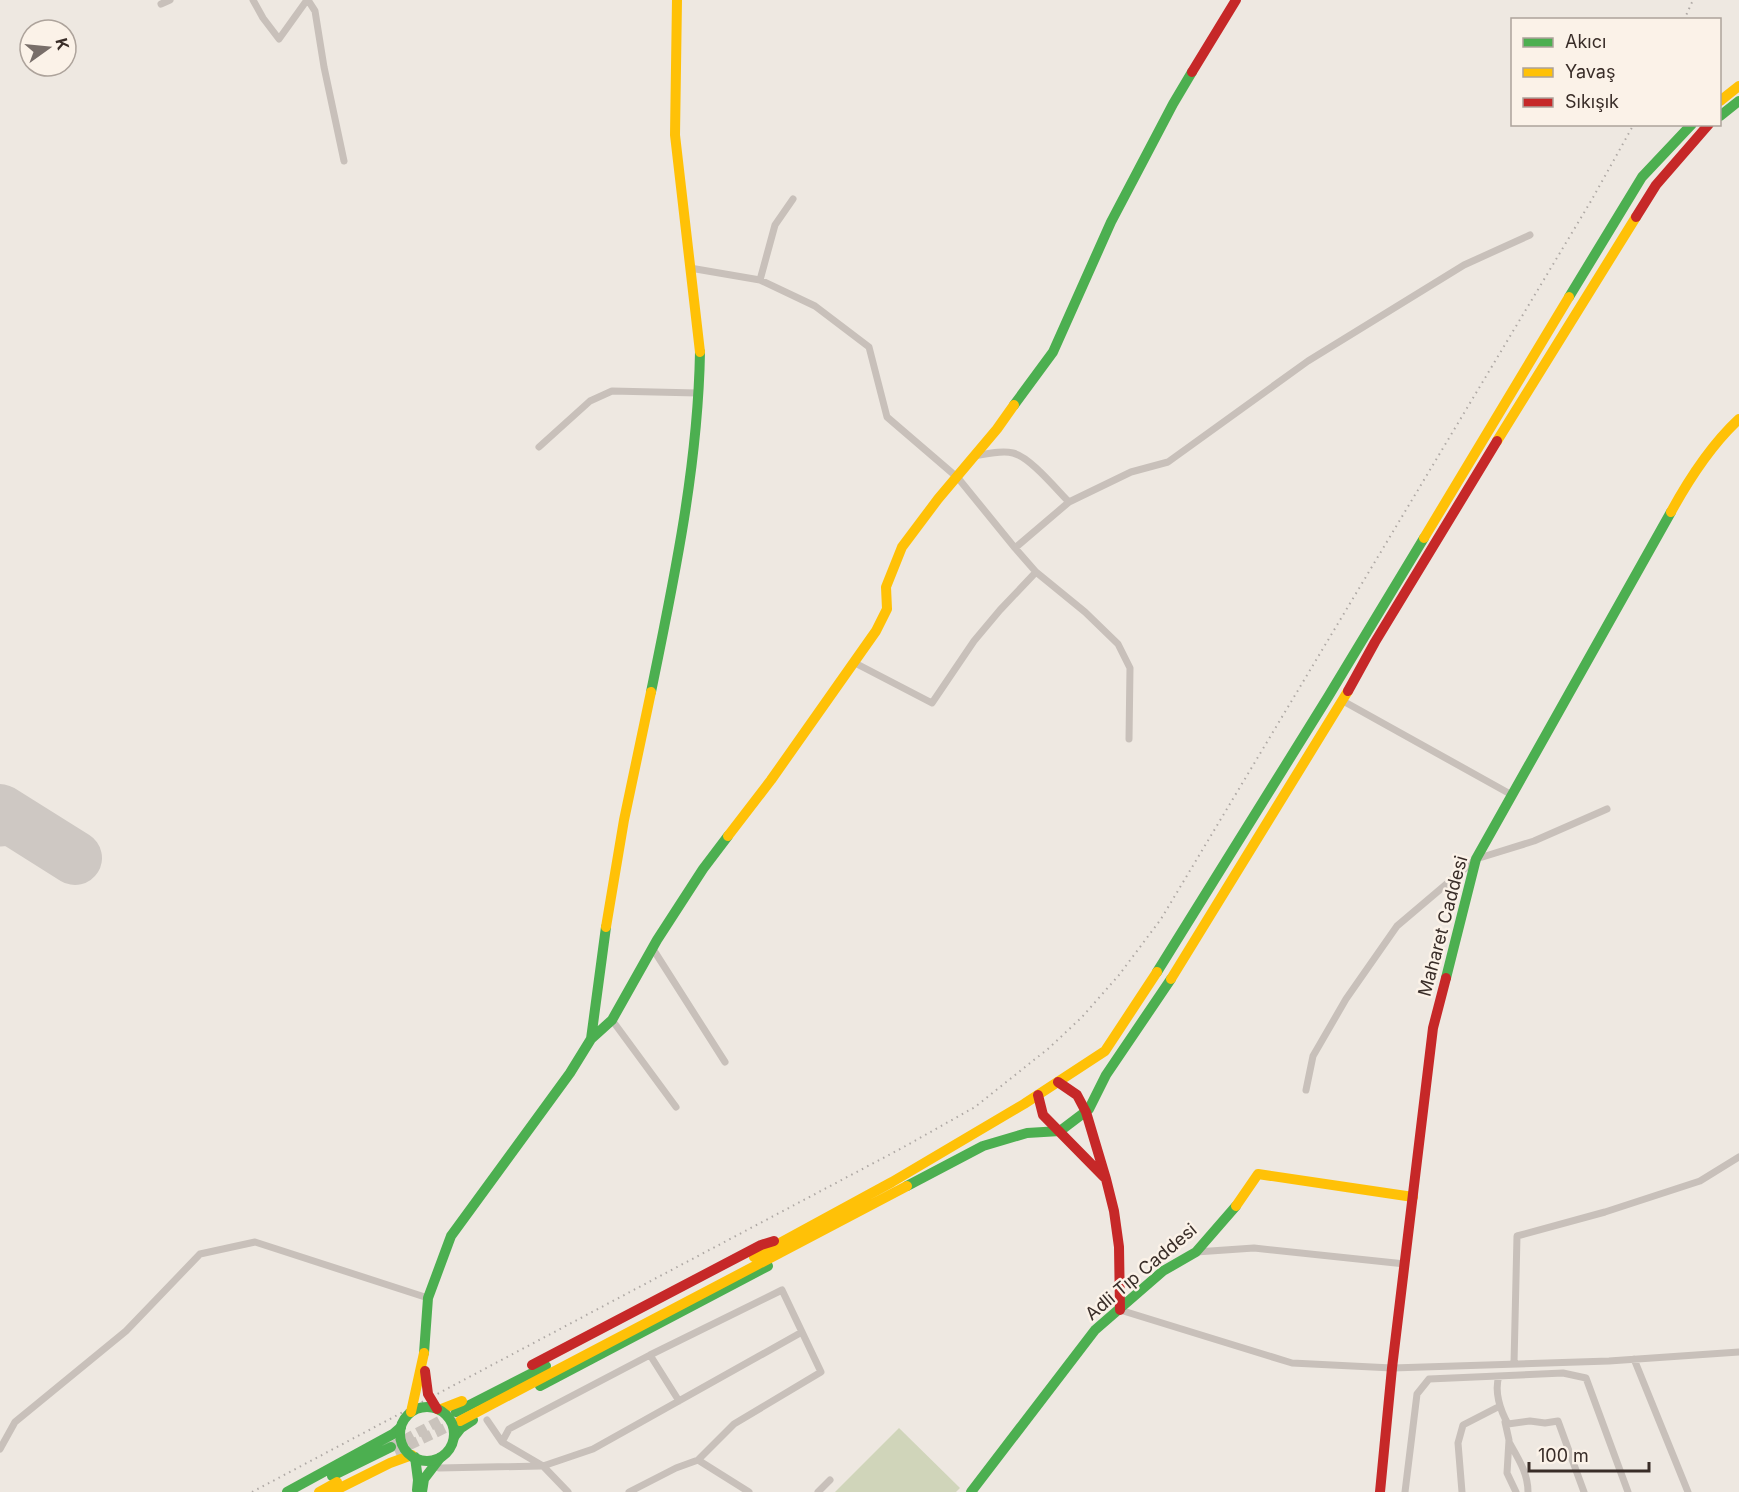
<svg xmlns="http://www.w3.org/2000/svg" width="1739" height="1492" font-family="Inter,sans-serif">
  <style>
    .green { fill: #d0d5ba }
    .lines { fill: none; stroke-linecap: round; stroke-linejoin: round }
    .taxiway { stroke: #cec8c3; stroke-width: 21 }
    .runway { stroke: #cec8c3; stroke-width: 54 }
    .secondary-tunnel { stroke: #cac3bc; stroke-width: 10; stroke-dasharray: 10 5; stroke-linecap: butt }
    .street { stroke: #c8c0ba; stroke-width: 7 }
    .fast { stroke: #4caf50; stroke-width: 10 }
    .slow { stroke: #ffc107; stroke-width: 10 }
    .jam { stroke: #c62828; stroke-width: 10 }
    .rail { stroke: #afa9a5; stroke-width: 2; stroke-dasharray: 1.5 4.5; stroke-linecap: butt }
    .fast-bridge { stroke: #4caf50; stroke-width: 10 }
    .slow-bridge { stroke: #ffc107; stroke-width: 10 }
    .jam-bridge { stroke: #c62828; stroke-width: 10 }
    .labels { text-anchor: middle; stroke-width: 5; stroke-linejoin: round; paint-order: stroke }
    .street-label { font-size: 18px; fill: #392d28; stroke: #fbf2e8 }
  </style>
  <rect width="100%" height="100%" fill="#eee8e1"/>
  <!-- green -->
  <path class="green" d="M899,1428l61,60 -4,4h-121z"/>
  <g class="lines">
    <!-- taxiway -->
    <path class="taxiway" d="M0,836l35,-3"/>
    <!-- runway -->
    <path class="runway" d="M0,811l75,47"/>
    <!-- secondary-tunnel -->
    <path class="secondary-tunnel" d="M391,1447l65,-35
      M395,1452l65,-31"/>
    <!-- street -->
    <path class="street" d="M253,0l10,18 16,21 28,-39
      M308,0l7,11 9,56 20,94
      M161,4l9,-4
      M690,268l70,12 55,26 54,41 18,70 71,61 57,70 54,-46 62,-30 37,-10 140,-101 156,-96 66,-30
      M760,280l15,-55 18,-26
      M539,447l51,-46 22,-10 85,2
      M975,456c12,-2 26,-6 38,-3 17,4 43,36 56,49
      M1036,572l49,40 33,32 12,24 -1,71
      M855,663l77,40 42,-62 26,-31 36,-38 -21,-24
      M1343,701l169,94
      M653,949l72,113
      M612,1020l64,87
      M1306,1090l7,-34 33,-57 51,-73 79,-67 58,-18 73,-32
      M1196,1252l58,-4 151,16
      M1120,1310l172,53 100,5 217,-7 130,-9
      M650,1355l29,46
      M1634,1359l54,133
      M1514,1364l3,-128 88,-24 95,-31 39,-24
      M1499,1376c-5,15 1,34 9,48l22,-3 15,2 13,-2 26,71
      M487,1420l15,22
      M1505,1422l4,18 -2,33 9,19
      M1509,1442c9,16 19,31 19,50
      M0,1449l15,-27 111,-91 74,-77 55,-12 173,56
      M698,1460l51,32
      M543,1466l-41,-24 7,-13 141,-74 132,-65 20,42
      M439,1468l102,-2
      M568,1492l-25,-26 50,-17 209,-117 19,40 -87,52 -36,36 -22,8 -47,24
      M818,1492l12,-12
      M1405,1492l12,-98 12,-15 134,-6 23,5 42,114
      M1462,1492l-4,-49 5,-18 37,-19"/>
    <!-- fast -->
    <path class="fast" d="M1720,116l19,-15
      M1569,297l73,-120 50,-53
      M1014,405l39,-53 58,-130 62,-118 19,-32
      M651,692c23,-112 47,-226 49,-340
      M1157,972l171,-275 96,-159
      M1446,978l30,-119 195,-347
      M591,1039l21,-19 45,-80 46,-71 25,-33
      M907,1186l76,-40 44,-13 33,-2 29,-22 17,-34 65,-96
      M424,1353l4,-55 23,-62 119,-163 21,-34 15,-112
      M540,1386l228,-120
      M456,1412l90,-46
      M454,1437l7,-9 12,-8
      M415,1457l3,23 -1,10
      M332,1476l59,-29
      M287,1492l106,-58 8,-7
      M422,1492l2,-13 16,-21
      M971,1492l124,-162 68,-59 33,-19 40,-46"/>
    <!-- slow -->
    <path class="slow" d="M677,0l-2,135 25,217
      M1720,101l19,-15
      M1497,441l139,-224
      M1671,512c18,-33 40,-67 68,-93
      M1424,538l145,-241
      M728,836l43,-56 105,-149 11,-22 -1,-22 16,-40 36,-48 59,-70 17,-24
      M606,927l18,-107 27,-128
      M1171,979l177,-288
      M1236,1206l22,-32 155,23
      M754,1257l138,-75 132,-78 81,-53 52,-79
      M439,1410l23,-9
      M460,1421l447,-235
      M319,1492l18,-10
      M332,1492l58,-29 22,-8"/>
    <!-- jam -->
    <path class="jam" d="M1192,72l44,-72
      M1636,217l20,-32 53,-61
      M1348,691l27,-49 122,-201
      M1058,1082l19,13 9,17 20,67 8,32 5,36 1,63
      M1038,1095l5,20 61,62
      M532,1365l229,-120 13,-4
      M1380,1492l12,-124 41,-340 13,-50"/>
    <!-- rail -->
    <path class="rail" d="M1684,20l9,-20
      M252,1492l650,-344 73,-41 74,-59 33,-31 37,-42 42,-56 430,-718 43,-77"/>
    <!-- fast-bridge -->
    <path class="fast-bridge" d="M400 1434a27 27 0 1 1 54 0a27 27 0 1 1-54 0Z"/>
    <!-- slow-bridge -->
    <path class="slow-bridge" d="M411,1412l13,-59"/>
    <!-- jam-bridge -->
    <path class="jam-bridge" d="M425,1371l3,23 9,15"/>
  </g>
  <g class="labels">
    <!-- street labels -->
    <g class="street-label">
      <text transform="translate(1443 926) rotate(-75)" y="6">Maharet Caddesi</text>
      <text transform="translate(1141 1272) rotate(-40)" y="6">Adli Tıp Caddesi</text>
    </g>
  </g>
  <!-- legend -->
  <rect x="1511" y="18" width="210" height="108" fill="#fbf2e8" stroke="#ada39b" stroke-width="1.5"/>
  <rect x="1523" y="38" width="30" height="9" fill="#4caf50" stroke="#ada39b" stroke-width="1.5"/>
  <text x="1565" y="48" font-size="18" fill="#392d28">Akıcı</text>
  <rect x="1523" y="68" width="30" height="9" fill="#ffc107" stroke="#ada39b" stroke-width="1.5"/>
  <text x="1565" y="78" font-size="18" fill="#392d28">Yavaş</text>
  <rect x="1523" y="98" width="30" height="9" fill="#c62828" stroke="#ada39b" stroke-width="1.5"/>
  <text x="1565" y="108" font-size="18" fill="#392d28">Sıkışık</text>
  <!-- north arrow -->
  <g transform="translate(48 48) rotate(75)"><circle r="28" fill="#fbf2e8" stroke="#ada39b" stroke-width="1.5"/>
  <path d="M0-4.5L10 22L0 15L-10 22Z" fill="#786e69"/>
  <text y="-9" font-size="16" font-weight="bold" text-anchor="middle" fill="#392d28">K</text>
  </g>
  <!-- scale -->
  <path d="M1529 1462v9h120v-9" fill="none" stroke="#392d28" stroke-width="3"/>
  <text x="1538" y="1462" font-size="18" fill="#392d28" stroke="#fbf2e8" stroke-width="4.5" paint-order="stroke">100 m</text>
</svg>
